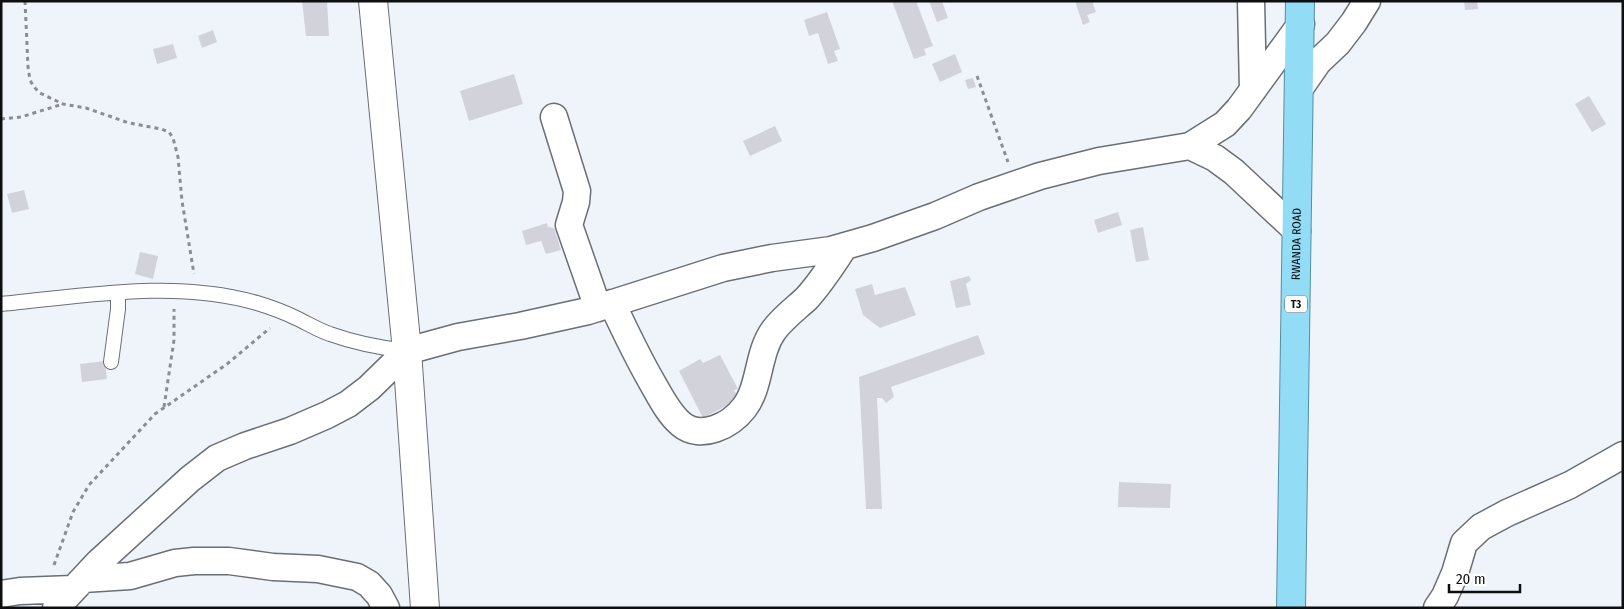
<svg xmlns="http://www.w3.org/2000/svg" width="1624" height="609" font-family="'Fira Sans Condensed',sans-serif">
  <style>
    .building { fill: #d2d2da }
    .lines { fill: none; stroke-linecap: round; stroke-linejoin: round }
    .service-casing { stroke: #6a6f75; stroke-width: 16 }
    .minor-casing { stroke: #6a6f75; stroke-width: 29 }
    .tertiary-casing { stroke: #6a6f75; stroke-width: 30 }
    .trunk-casing { stroke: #528fa4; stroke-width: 30 }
    .path { stroke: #8a8e93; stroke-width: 3; stroke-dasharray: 4 4; stroke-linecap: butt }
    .service { stroke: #fff; stroke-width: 14 }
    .minor { stroke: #fff; stroke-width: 26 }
    .tertiary { stroke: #fff; stroke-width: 28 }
    .trunk { stroke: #93dcf6; stroke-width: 28 }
    .labels { text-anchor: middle; stroke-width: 4; stroke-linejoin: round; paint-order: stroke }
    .shield { fill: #fff; stroke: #555658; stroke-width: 1 }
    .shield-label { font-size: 11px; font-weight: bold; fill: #0c0e10 }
    .street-label { font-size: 12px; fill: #0c0e10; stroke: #fff }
  </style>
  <rect width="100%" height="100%" fill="#eff4fb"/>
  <!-- building -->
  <path class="building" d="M302,1h25l2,35h-23z
    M892,1h24l17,45 -9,3 2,6 -12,4z
    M929,1h13l6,17 -11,4z
    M1075,1h17l4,11 -9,3 3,7 -7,3z
    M1464,1h13l1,8 -13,1z
    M827,12l13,37 -6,2 4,10 -10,3 -10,-31 -9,3 -5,-16z
    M213,30l4,12 -15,6 -4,-12z
    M173,44l4,14 -20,6 -4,-15z
    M955,54l7,18 -22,10 -8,-18z
    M514,74l9,30 -54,17 -9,-30z
    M973,78l3,9 -8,2 -3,-9z
    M1589,96l17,28 -14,8 -17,-28z
    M775,126l7,15 -32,15 -7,-15z
    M24,190l5,19 -17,4 -5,-19z
    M1118,212l4,13 -24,8 -4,-13z
    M547,223l1,4 6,1 7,22 -15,4 -5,-13 -15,4 -4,-14z
    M1143,227l6,33 -13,2 -6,-32z
    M140,252l18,4 -5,23 -18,-5z
    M969,276l2,4 -5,4 5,21 -15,3 -6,-27z
    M872,284l3,11 30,-8 11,28 -36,13 -17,-13 -8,-26z
    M978,335l7,19 -94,33 3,10 -8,6 -4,-5h-5l5,111h-16l-7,-132z
    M720,355l18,34 -4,1 5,9 -36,19 -24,-47 21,-12 3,4z
    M105,361l2,18 -25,3 -2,-18z
    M1119,482l52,2 -1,24 -52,-1z"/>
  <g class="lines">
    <!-- service casing -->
    <g class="service-casing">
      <path id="service" d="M1,304c84,-8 173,-25 256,-1 13,4 27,9 39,15 11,5 22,12 34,16 25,9 51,14 77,17
        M111,362l7,-53v-16"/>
    </g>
    <!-- minor casing -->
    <g class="minor-casing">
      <path id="minor" d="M1251,1l2,89
        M1300,88l18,-26 20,-19 16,-21 13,-21
        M554,117l23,74 -1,11 -7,23 29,83
        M1190,146l35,-22 14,-15 62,-85
        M612,303c13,28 26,55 41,81 8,14 16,30 28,40 20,17 50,1 63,-16 17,-22 13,-55 30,-78 9,-12 21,-21 32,-31 15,-16 26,-34 38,-52
        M83,579l47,-3 45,-13 19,-2h35l44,6 45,2 39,8 12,7 10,11 7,13
        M1,594l19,-3 53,-2
        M56,608l43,-46 91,-83 27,-21 28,-12 45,-15 37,-16 21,-11 21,-16 38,-37 51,-14 62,-11 68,-15 135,-43 49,-10 59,-8 42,-12 62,-22 44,-19 61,-21 59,-15 91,-15 25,12 19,14 63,59
        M1437,608l8,-12 10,-23 9,-30 17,-16 26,-14 63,-28 53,-30"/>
    </g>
    <!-- tertiary casing -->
    <g class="tertiary-casing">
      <path id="tertiary" d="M373,1l34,350 18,257"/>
    </g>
    <!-- trunk casing -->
    <g class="trunk-casing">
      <g id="trunk">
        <path id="s1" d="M1291,608l9,-607"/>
      </g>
    </g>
    <!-- path -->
    <path class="path" d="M25,1l3,66 2,13 4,7 6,6 23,11 23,4 43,15 32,6 8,3 4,6 5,19 4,44 12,73
      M977,76l31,86
      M1,119l20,-2 42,-13
      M164,407l10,-67v-31
      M54,565l19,-53 16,-27 66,-71 72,-50 43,-36"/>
    <!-- service -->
    <use href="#service" class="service"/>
    <!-- minor -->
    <use href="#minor" class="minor"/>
    <!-- tertiary -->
    <use href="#tertiary" class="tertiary"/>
    <!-- trunk -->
    <use href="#trunk" class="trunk"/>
  </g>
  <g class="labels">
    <!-- shield labels -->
    <rect class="shield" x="1285" y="295.5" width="22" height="17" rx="4"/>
    <g class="shield-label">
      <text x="1296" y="308">T3</text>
    </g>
    <!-- street labels -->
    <g class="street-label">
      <text dy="4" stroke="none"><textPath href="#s1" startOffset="364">RWANDA ROAD</textPath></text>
    </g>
  </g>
  <!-- border -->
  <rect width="1624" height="609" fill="none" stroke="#0c0e10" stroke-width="5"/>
  <!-- scale -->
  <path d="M1449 584v8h71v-8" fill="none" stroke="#0c0e10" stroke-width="2.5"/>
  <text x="1456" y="584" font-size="15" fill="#0c0e10" stroke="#ffffff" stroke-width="4" paint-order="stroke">20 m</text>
</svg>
